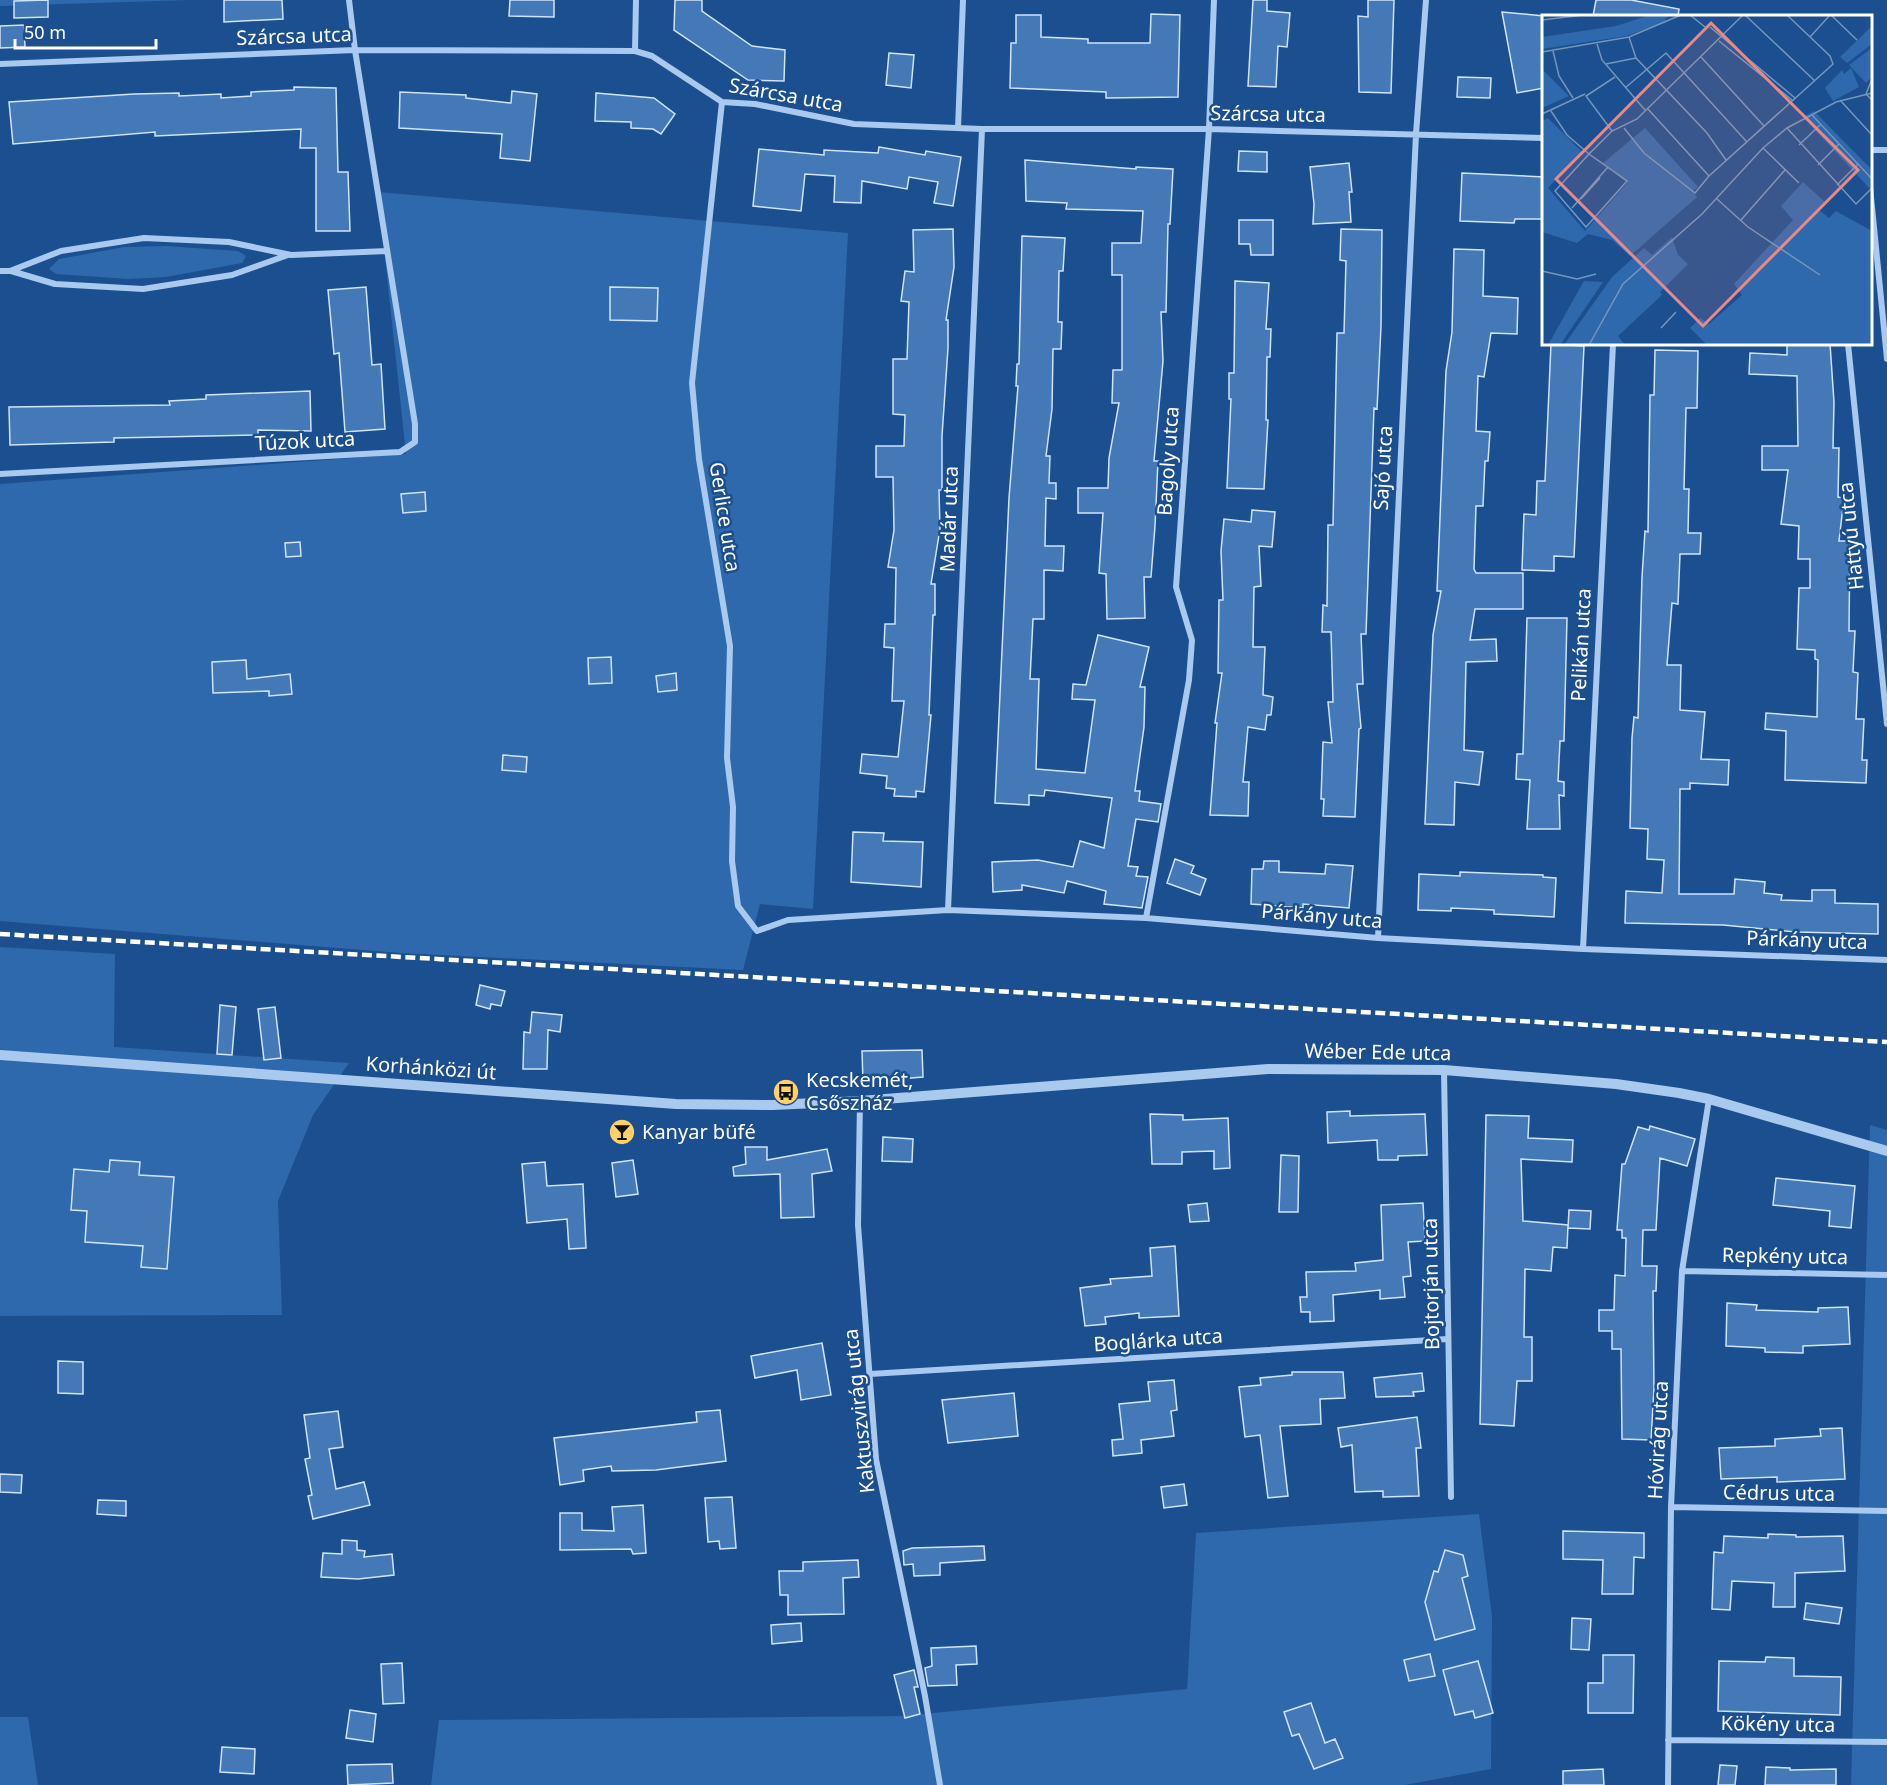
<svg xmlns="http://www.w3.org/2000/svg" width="1887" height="1785" font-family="'Noto Sans',sans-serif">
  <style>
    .green { fill: #2e69ad }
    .building { fill: #4478b7; stroke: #cfe3fa; stroke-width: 1.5 }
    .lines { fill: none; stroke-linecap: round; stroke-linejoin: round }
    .minor { stroke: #a9c9ee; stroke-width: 6 }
    .tertiary { stroke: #a9c9ee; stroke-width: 10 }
    .rail { stroke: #fff; stroke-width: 4.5; stroke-dasharray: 10 4.5; stroke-linecap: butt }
    .labels { text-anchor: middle; stroke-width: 5; stroke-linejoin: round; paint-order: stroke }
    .street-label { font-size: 20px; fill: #fff; stroke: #1b4f8f }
    .poi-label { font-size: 20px; fill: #fff; stroke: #1b4f8f; text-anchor: start }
    .inset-road { fill: none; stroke: #7695bc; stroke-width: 1.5 }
    .view { fill: #e88989; fill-opacity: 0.15; stroke: #e88989; stroke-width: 3 }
    .inset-edge { fill: none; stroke: #fff; stroke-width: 3 }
  </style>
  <rect width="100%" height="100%" fill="#1b4f8f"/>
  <!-- green -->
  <path class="green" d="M0,0h190l-190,6z
    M378,192l470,41 -35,676 -53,-5 -17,66 -343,-17 -400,-32v-437l406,-30z
    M166,246l72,5 8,5 -4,7 -76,14 -37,2 -73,-5 -7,-5 10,-10 65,-12z
    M0,947l115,7 -1,93 235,16 -36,52 -35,86 4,114 -282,1z
    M1870,1125l17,5v655h-36z
    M1479,1514l13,103 -1,152 -86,16h-974l8,-65 462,-4 286,-27 9,-156z
    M0,1717h28l10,68h-38z"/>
  <!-- building -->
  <path class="building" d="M48,0v17l-34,1v-17z
    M224,0h58l1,19 -59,3z
    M510,0h44v17l-45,-1z
    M675,0h27v11l50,35 33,4 -1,31 -36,-1 -74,-50z
    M1253,0h14v11l23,2 -3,34 -9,-1 -2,41 -28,-1z
    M1368,0h26l-3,93 -32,-1 -1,-76 10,1z
    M1596,0h35l48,9 -1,7h-85z
    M1502,12l42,4v72l-27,5z
    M1151,14l29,1 -2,82 -72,1v-6l-96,-4 1,-45h5v-28h25v22l47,2v4h62z
    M24,25l1,22 -25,1v-22z
    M889,53l25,2 -3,33 -25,-3z
    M1458,77l33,1 -1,20 -33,-1z
    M294,87l42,1 2,84h10l2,59h-34v-83h-16l1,-19 -146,7v-4l-142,12 -4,-42 125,-8 45,-1v3l42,-2v4l30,-2v-4l43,-2z
    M512,91l25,3 -7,67 -30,-3 2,-24 -103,-6 1,-36 66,3v3l45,5z
    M596,93l58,5 21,16 -14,20 -8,-5 -22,-1v-6l-36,-1z
    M879,147l46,8 1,-4 35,6 -8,49 -19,-3 4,-21 -29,-5 -2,12 -45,-8 -1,22 -27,-1 1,-26 -30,-2 -4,37 -48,-5 6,-57 65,6v-5l54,3z
    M1239,151l28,1v20l-29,-1z
    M1025,160l111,9v-2l37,2 -3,55h-2l-2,88h-5l2,49 -9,100h4l-3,65 -4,51h-7l1,41 -38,1 -1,-45 -7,-1 4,-60h-25v-25h30l1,-30 10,-55h-7l1,-33h9v-95h-10v-32h29l2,-32 -77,-2 1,-6 -41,-2z
    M1349,163l3,29h-3l2,30 -38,2 1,-20 -4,-37z
    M1462,173l82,4v42h-29l-1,4 -54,-2z
    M1239,220h34v35h-22l-1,-11h-11z
    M953,229l1,38 -8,53h2v28l-6,88v54h-3l1,39 -9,55h4v31h-2l-4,100h2l-7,77 -8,-1v6l-22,-1 1,-7 -9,-1 1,-12 -27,-3 2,-19 36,3 6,-56h-12l2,-53 -10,-1 1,-23h10l1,-56 -8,-1 6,-37 -1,-53h-17v-31h28l1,-31 -12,-1v-55h14l2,-57 -8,-1 4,-30 9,1 -1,-42z
    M1341,229l41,1 -1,96 -4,83 -3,-1 -8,226h-5l2,50h-6l4,44 -2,1 -4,88 -32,-1 1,-17h-3l2,-57 9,1 -4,-41h5l-2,-70h-9l1,-27 4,1 1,-81h5l4,-192h7l2,-72 -6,-1z
    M1022,236l43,2 -2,33h-4l-1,51h4l-1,27h-8l-1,60 -6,47h4l-1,27h7v16l-10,-1 -1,48h19l-1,25 -19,-1v49h-11l-3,60h9l-3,90 49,4 10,-73 -23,-1 1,-15 13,1 12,-50 51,12 -9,40h5l-1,40 -9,64h5l-1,10 22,3 -3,18 -22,-3 -8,47 10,1 -2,9 12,1 -6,31 -38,-4 2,-13 -39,-10 -3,12 -42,-8v5l-29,2 -1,-30 46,-2 35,7 7,-26 24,7 8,-50 -67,-8 -1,6 -15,-1v10l-34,-2 14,-305 9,-112h-2l1,-22h2z
    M1454,249l30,1 -1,46 35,2 -1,36 -26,-1 -7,44 -6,-1 -2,55 14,1 -2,29h-3l-2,45h-7l-2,63 2,4h47v36h-48l-5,31 26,-1 1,22 -31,1 -2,88 19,2 -4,33 -24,-3 -1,43 -29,-1 8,-189 8,-44h-4l9,-220 6,-39z
    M1235,281l34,2 -3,46h5l-1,28h-3l-1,63h2l-4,69 -37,-1 4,-89h-2v-26h5z
    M366,287l6,78 9,-1 4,65 -40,3 -6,-79 -5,1 -6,-64z
    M610,287l48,1 -1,33 -47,-1z
    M1551,344l33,2 -10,211 -20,-1v15l-32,-1 2,-56 12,1 1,-34h8z
    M1787,344h43l4,58 -1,46h6l-1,49 6,1 -5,43h11l-1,90h6l-2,41 5,1 -2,46h8l-2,41h5l-1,23 -81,-3 1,-49 -21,-2 1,-16 51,4 1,-57 -3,-1v-9l-18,-1 2,-61h11v-29h-12l1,-33 -18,-2 7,-54h-26v-24h36l-1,-70 -48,-2 1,-21 37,2z
    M1655,350l43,1 -1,57h-11l-2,81h5l-1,44h13l-1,21h-20l-2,50 -6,-1 -5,62h14l-1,45 25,2 -4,47 28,1 -1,25 -38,-2v6h-10l-1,105h55l1,-15 30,3 -1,11 18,2 -1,5 31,1v-11h23v13l43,1v30l-82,-2 -73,-7 -98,-2 1,-32 36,2 2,-33 -17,-1 1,-30 -18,-1 2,-90 2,-21 4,1 4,-141 3,-46 3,1 2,-137h4z
    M310,391l1,40 -53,-1v5l-144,3v4l-104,3 -1,-38 161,-2 -1,-4 37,-2v-4z
    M425,492l1,19 -23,2 -2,-19z
    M1252,510l23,2 -3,35 -13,-1 2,40 -7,1 -1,60h12l-2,48 10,2 -2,18h-4l-2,15 -17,-3 -5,55h6l-1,34 -38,-1 7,-92h-2l7,-50h-4l1,-73h4l-2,-49 3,-32 27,3z
    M300,542l1,14 -15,1 -1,-14z
    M1527,618h40l-3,123h-4l-2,40 6,1v14l-5,-1 1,34h-33l3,-49 -14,-1 1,-25h6z
    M611,657l1,26 -23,1 -1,-26z
    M246,660l1,19 43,-5 2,20 -23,2v-5l-56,2 -1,-31z
    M676,673l1,17 -19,2 -2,-16z
    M503,755l24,2 -1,15 -24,-2z
    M853,832l31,1 -1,8 40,1 -2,45 -70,-5z
    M1175,859l19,7 -3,7 15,6 -6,16 -33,-12z
    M1264,861h15v11l46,2 1,-10 27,2 -4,42 -46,-4v4l-52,-4 1,-35h11z
    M1460,872l83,3v2l13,1 -2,39 -60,-3v-4l-43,-2v3l-33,-1 1,-36 41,2z
    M480,985l25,6 -4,15 -10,-2 -1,5 -14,-4z
    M220,1005l16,2 -4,48 -15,-1z
    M275,1007l6,51 -17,2 -6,-51z
    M532,1012l30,3 -2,17 -12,-2 -1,39h-24l1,-37 6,1z
    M922,1050l1,27 -60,5 -1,-31z
    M1350,1111v5l75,-2 2,41 -29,1v4h-20l-1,-20 -49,3 -1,-31z
    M1150,1114l33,1v5l45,-2 2,50 -16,1v-18l-32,1v12h-30z
    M1486,1115l43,1 -1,22 45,2 -1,22 -51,-3 2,62 45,4 -1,23 -14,-1 -2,24 -26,-2 -1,68h8v44h-15l-3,45 -34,-2z
    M1650,1126l45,13 -8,27 -27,-8 -4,72h-13l-1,36h15l-1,25h-3l1,98 -3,51 -29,-1 -1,-90h-9v-18h-13v-21h15l1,-35 10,1 1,-38h-4v-8h-5l5,-66h3l13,-37 11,3z
    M883,1137l30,2 -1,23 -30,-1z
    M745,1147h22v13l60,-11 5,22 -20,3 2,43 -33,1 -1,-44 -46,2 -1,-9 13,-3z
    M1281,1155l18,1 -1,56h-19z
    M110,1160l30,2 -1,13 35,2 -7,92 -26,-2 2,-21 -58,-4 2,-31 -16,-1 3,-41 35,3z
    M633,1160l5,34 -22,3 -4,-34z
    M545,1162l2,24 36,-2 3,64 -17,1 -2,-30 -40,4 -5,-59z
    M1776,1178l79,8 -4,42 -22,-2 1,-15 -57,-6z
    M1207,1203l2,18 -19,1 -2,-17z
    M1423,1203l2,38 -17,1 3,34 -8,1 2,20 -25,2v-9l-47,5 1,26 -24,1v-10h-9l-1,-15h7l-1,-25 50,-1 -1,-8 28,-3 -2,-55z
    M1569,1210l22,1 -1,18 -22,-1z
    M1175,1246l4,70 -40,2v-5l-34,4 1,7 -21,2 -5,-38 31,-4 -1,-5 42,-3 -2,-28z
    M1727,1303l30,2 -1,5 62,2v-4l30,-1 2,37 -47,2v7l-38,-1v-4l-39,-2z
    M822,1343l9,52 -30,5 -4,-30 -42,8 -4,-22z
    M58,1361l25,1v32l-25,-1z
    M1292,1372h51l2,26 -25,1 1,25 -41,2 8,70 -20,2 -8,-63 -15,2 -6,-50 22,-2 -1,-7 32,-3z
    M1422,1373l2,18 -11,1 1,4 -38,1 -2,-19z
    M1174,1380l3,30 -6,1 3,25 -33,4 1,13 -29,3 -1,-16 11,-1 -4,-35 31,-3 -2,-19z
    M1014,1393l4,43 -70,7 -6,-43z
    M720,1410l6,51 -70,9 -44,1 -1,-5 -28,4 1,11 -24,4 -6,-47 143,-16 -1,-10z
    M338,1411l5,36 -14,2 7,40 28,-7 6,23 -57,14 -5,-23 4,-1 -7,-36 5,-1 -6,-43z
    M1417,1417l4,31h-5l3,48 -36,1v-6l-28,1 -3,-47 -11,2 -3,-19z
    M1842,1428l3,51 -68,3v-5l-56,2 -2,-31 56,-2v-7l46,-3 -1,-7z
    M0,1474l22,1 -1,18 -21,-1z
    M1184,1484l3,21 -23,3 -3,-21z
    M732,1497l4,51 -16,1 -1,-8 -11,1 -3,-44z
    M98,1500l28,1v15l-29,-2z
    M643,1505l3,48 -13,1 -2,-5 -71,1v-37h22v17l32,1 -2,-24z
    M1563,1531l81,2v25l-10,-1 -1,37h-31l1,-34 -40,-1z
    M1768,1534l28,1v2l47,-1 2,35 -50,2v34h-22l1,-24 -42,-2 -2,29 -18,-1 2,-57 9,1 1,-17 44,2z
    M342,1540l15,1v9l8,1 -1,6 28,-3 2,21 -36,4 -37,-2 2,-24 19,1z
    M984,1546l1,14 -45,3v12l-26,1 -1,-12 -9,1 -1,-14 9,-3z
    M1445,1550l18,5 5,21 -6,2 13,51 -40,11 -10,-38 9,-31 4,1z
    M858,1560l1,17 -16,1 1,36 -56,1v-20h-8l-1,-24h24v-9z
    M1806,1603l36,5 -3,16 -35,-5z
    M1572,1618l19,1 -2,31 -18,-1z
    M801,1623l1,18 -30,3 -1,-19z
    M976,1646l1,18 -21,1 1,20 -29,1 -3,-18 7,-2 -1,-18z
    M1430,1654l5,22 -26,5 -5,-21z
    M1603,1655h31l-1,58h-45v-30h15z
    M1766,1657l28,1v18l47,1 -1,38 -122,-4 1,-50 46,1z
    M1478,1661l15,52 -18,5 -2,-7 -18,4 -12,-45z
    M402,1663l2,40 -21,1 -2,-40z
    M914,1670l4,17h-4l6,27 -15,4 -11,-43z
    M1311,1703l14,40 10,-4 8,19 -29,11 -15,-35 -7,2 -8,-24z
    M350,1710l26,4 -3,28 -27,-4z
    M222,1747l33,2 -1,25 -34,-2z
    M392,1764l1,19 -45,2 -1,-20z
    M1720,1765l17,1 -2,19h-17z
    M1766,1767l24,1v2l46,-1v16h-71z
    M1603,1769l1,16h-41v-14z"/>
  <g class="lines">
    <!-- minor -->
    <path class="minor" d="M635,51l1,-51
      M0,64l355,-14 280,1 17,5 70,46 33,2 99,20 128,5h227l335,9
      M722,102l-30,281 7,76 31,187 -3,112 6,49 -1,54 6,45 19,25 31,-11 160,-10 198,8 232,20 205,11 304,11
      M958,128l5,-128
      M1870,150h17
      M1870,187l17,172
      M0,271h10l51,-20 83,-13 85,4 62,13 96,-4
      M11,271l44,13 88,5 89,-14 56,-20
      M1848,344l39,380
      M0,474l400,-22 15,-10v-18l-60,-374 -6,-50
      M948,910l34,-781
      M1146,918l43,-238 3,-40 -16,-53 33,-458 5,-129
      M1378,938l38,-804 10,-134
      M1583,949l30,-605
      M1444,1070l7,427
      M860,1101l-2,124 18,234 49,237 15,89
      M1682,1271l205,4
      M870,1374l578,-35
      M1671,1507l216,4
      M1668,1740l219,2
      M1668,1785l3,-278 11,-236 27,-172"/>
    <!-- tertiary -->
    <path class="tertiary" d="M0,1055l676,49 97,1 87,-4 408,-32 176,1 172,14 63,9 30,6 178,52"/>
    <!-- rail -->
    <path class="rail" d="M0,934l1887,108"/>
  </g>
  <!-- icons -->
  <defs>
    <g id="bus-disc" transform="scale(1.35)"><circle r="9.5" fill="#ffd166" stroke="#1b4f8f"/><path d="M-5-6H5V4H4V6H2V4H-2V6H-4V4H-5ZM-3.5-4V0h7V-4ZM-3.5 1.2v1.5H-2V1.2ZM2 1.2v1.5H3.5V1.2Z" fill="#111"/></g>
    <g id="bar-disc" transform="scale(1.35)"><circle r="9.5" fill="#ffd166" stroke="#1b4f8f"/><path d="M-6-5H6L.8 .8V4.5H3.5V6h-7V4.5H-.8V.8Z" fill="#111"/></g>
  </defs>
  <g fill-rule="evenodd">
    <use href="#bus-disc" x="786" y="1092"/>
    <use href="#bar-disc" x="622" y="1132"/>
  </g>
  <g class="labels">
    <!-- street labels -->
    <g class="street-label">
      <text transform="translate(294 36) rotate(-2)" y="7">Szárcsa utca</text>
      <text transform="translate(786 95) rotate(10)" y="7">Szárcsa utca</text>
      <text transform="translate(1268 114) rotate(1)" y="7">Szárcsa utca</text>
      <text transform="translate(305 441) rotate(-3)" y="7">Túzok utca</text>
      <text transform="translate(1168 461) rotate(-86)" y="7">Bagoly utca</text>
      <text transform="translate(1383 468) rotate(-87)" y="7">Sajó utca</text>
      <text transform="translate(725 517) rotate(81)" y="7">Gerlice utca</text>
      <text transform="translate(949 519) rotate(-88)" y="7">Madár utca</text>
      <text transform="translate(1851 536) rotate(-96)" y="7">Hattyú utca</text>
      <text transform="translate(1581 645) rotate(-87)" y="7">Pelikán utca</text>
      <text transform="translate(1322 916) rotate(5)" y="7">Párkány utca</text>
      <text transform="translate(1807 940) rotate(2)" y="7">Párkány utca</text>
      <text transform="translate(1378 1052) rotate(1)" y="7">Wéber Ede utca</text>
      <text transform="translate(431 1068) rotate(4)" y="7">Korhánközi út</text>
      <text transform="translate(1785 1256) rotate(1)" y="7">Repkény utca</text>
      <text transform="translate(1431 1284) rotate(-91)" y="7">Bojtorján utca</text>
      <text transform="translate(1158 1340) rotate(-4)" y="7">Boglárka utca</text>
      <text transform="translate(859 1411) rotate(-96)" y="7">Kaktuszvirág utca</text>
      <text transform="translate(1658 1440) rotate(-87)" y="7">Hóvirág utca</text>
      <text transform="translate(1779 1493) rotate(1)" y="7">Cédrus utca</text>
      <text transform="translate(1778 1724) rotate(1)" y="7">Kökény utca</text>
    </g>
    <!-- poi labels -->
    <g class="poi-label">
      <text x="806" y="1087">Kecskemét,<tspan x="806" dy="23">Csőszház</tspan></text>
      <text x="642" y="1139">Kanyar büfé</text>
    </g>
  </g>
  <!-- overview -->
  <g transform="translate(1542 15)">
    <rect width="330" height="330" fill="#1b4f8f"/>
    <path d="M108,0h21l-6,4 1,3 -40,14 -84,13v-12l74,-11zM330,11v18l-25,19 -7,-6zM330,33v29l-6,6 -17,-18zM309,53l8,19 -26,14 -8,-13 17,-18 2,4zM0,54l27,27 -27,12zM272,96l58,59v21l-69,-74zM6,103l34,34 -34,36 37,43 42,-48 -24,-20 42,-35 53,59 -5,4 4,6 -67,59 -18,-16 -24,-6 -11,9 -35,-11v-111zM261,167l22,20 -6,8 10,8 7,-7 36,20v114h-165l-17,-17 10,-10 9,6 33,-29 -8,-11 59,-64 -12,-14zM130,222l6,18 10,9 -28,28 2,3 -44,41 7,9h-61l48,-68 32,-29 8,7zM42,266l19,1 -43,63h-12z" fill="#2e69ad"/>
    <path class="inset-road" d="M148,0l15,12M203,0l70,66M289,0l26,25M0,5l41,-5M168,12l85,71M87,22l7,21 71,75 19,27M268,22l20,-22M177,26l73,59M55,29l5,16 43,50M11,36l6,25 14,22M0,37l87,-15 52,-22M159,42l63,69M64,49l30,-6M330,64l-6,15 6,6M83,73l41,-35 81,89M298,85l32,35M105,93l62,68M9,96l16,24 22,19 38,27 -41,46 -31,-36 34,-37 23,-23 25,-12 106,-104M0,99l43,-20M270,100l60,64M82,113l20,25 51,40 14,-17 124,-112 -3,-8 -43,-41M245,113l69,76 16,-16M70,116l-26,-35 29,-19M257,130l21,-20M221,133l36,35M276,150l21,-21M295,170l21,-21M39,184l19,-21M175,184l31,28 72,48M30,193l36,-41M199,205l44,-50M0,256l35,8 19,-5M119,313l15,-16M47,330l34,-61 79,-70 61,-66 24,-20 49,-26 36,-9"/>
    <path class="view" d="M169,8l147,147 -155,156 -147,-147z"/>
    <rect width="330" height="330" class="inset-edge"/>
  </g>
  <!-- scale -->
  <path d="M15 39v9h141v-9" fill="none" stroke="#ffffff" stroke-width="3"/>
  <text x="24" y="39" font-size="18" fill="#ffffff" stroke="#1b4f8f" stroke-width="4.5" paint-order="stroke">50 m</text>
</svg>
